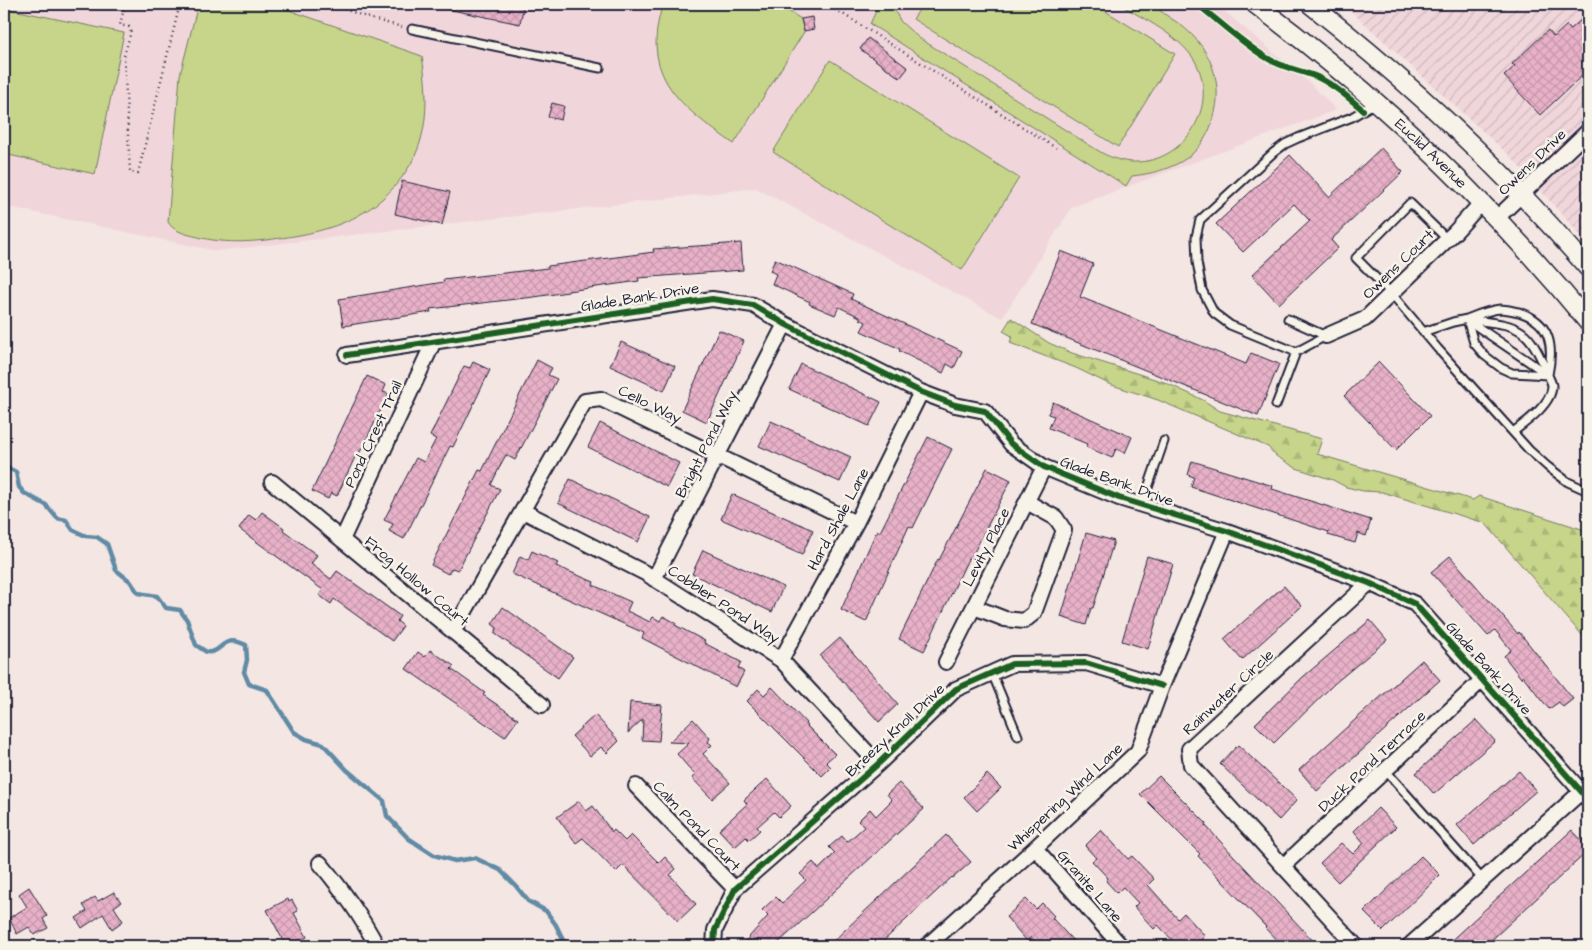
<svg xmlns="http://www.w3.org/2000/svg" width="1592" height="950" font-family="'Architects Daughter',sans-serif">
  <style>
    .built { fill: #f0d6da }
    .industrial { fill: url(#industrial-furrows) }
    .forest { fill: url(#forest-firs); stroke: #747c62 }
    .green { fill: #c6d58a; stroke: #747c62 }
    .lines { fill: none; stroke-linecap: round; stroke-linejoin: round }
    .stream { stroke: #608aa5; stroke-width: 4.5 }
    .building { fill: url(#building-cross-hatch); stroke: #22223b }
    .service-casing { stroke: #22223b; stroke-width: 11 }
    .minor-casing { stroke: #22223b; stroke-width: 18 }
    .tertiary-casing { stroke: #22223b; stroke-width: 21 }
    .path { stroke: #22223b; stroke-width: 2.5; stroke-dasharray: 1 4; stroke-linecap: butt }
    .service { stroke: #f7f3e8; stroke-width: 7 }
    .minor { stroke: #f7f3e8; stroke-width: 14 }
    .tertiary { stroke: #f7f3e8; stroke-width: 18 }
    .cycleway-casing { stroke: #f7f3e8; stroke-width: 9 }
    .cycleway { stroke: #1b5e20; stroke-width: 6 }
    .labels { text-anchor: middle; stroke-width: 5; stroke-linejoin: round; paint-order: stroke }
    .street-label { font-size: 15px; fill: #22223b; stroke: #f7f3e8 }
  </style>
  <defs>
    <pattern id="industrial-furrows" width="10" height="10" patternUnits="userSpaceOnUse" patternTransform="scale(1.25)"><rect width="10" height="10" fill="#f0d6da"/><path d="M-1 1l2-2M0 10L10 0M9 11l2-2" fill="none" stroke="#ceb7bc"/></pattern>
    <pattern id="forest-firs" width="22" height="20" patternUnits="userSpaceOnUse" patternTransform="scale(1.25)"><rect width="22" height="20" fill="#c6d58a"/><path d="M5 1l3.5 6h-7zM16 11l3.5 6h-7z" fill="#aab778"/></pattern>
    <pattern id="building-cross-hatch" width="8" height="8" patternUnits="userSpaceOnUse" patternTransform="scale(1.25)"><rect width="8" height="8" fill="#e8b1c8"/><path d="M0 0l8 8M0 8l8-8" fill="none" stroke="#c798ad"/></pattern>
  </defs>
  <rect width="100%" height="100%" fill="#f4e6e2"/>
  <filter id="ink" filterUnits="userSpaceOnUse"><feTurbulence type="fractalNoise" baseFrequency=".02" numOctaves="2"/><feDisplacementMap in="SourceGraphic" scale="10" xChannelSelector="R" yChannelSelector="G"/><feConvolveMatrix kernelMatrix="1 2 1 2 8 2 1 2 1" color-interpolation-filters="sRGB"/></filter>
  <g filter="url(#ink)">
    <!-- built -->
    <path class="built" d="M4,4h1212l96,81 24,25 -264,97 -70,111 -246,-130 -540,63 -212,-45z"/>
    <!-- industrial -->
    <path class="industrial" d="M1343,4h245v240l-78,-88z"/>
    <!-- forest -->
    <path class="forest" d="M1011,318l38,25 23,10 92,29 39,18 17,11 102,28 -5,15 156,46 6,-4 109,35v111l-103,-119 -103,-31 -19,-1 -17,-4 -13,-7 -37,-12 -20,-12 -8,-9 -110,-47 -49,-16 -33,-16 -66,-25 2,-7 -9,-5z"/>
    <!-- green -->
    <path class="green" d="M198,4h73l151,52c6,38 8,80 -15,114 -30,46 -74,61 -126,68 -27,4 -52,6 -79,0 -11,-3 -28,-5 -34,-16l12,-147z
      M663,4h114l24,15 3,13 -70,112c-53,-37 -95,-68 -71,-140z
      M875,4h16l10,18 18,16 183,115c10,5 21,9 32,9 51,1 86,-56 61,-101 -15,-25 -51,-42 -76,-57 9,0 19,-2 27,0 9,1 19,11 26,15 39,24 56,67 38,109 -5,12 -13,23 -23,30 -16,11 -36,16 -55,18l-6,10 -256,-162 6,-13z
      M923,4h171l81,50 -57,93 -205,-128z
      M4,8l120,25 -29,141 -91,-20z
      M830,60l189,118 -57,92 -189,-118z"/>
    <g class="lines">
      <!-- stream -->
      <path class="stream" d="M4,466l12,6 3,15 5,6 22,12 11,13 9,2 7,10 13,6 11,1 10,7 9,26 14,11 8,12 19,3 9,12 14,2 7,10 9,25c3,2 8,6 11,7 16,2 14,-19 39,-7l1,15 -3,12 5,12 18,6 27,42 12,7 17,5 24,26 37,31 3,15 21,22 26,17 21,6 20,-3 25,12 16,16 12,15 18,10 10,14 10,21"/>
    </g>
    <!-- building -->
    <path class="building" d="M448,4h76l-4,20 -73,-15z
      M812,17l2,12 -10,2 -3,-12z
      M1581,20l7,8v42l-48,45 -36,-39 11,-10 -3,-2 36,-34 6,7 13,-12 4,4z
      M868,38l40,30 -8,10 -40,-29z
      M552,103l12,3 -3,14 -13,-3z
      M1381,148l22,24 -72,68 7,8 -59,56 -27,-29 58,-54 -16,-17 -51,48 -27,-28 74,-69 39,42z
      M402,181l48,11 -8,33 -47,-11z
      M741,243l2,27 -105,8 1,3 -71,10v1l-34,5 -104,12 1,3 -88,14 -4,-27 105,-17 -1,-2 105,-12v-2l106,-14 -1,-3z
      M1061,251l32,13 -13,33 166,67 5,-11 28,11 -21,52 -226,-92z
      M775,259l78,35 -2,5 111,52 -8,17 -7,-4 -4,9 -44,-22 1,-2 -39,-18 5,-9 -6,-3v-2l-21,-10 -4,8 -26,-11 1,-2 -38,-18 4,-10 -6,-3z
      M719,330l25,11 -37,81 -25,-12z
      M621,342l54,24 -11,25 -54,-25z
      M537,360l15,8 -4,7 9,4 -42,81 -9,-5 -4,7 -11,23 9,4 -42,81 -6,-2 -4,6 -17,-9 48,-95 3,1z
      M473,362l17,8 -37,77 -3,-1 -46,93 -15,-8 4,-7 -9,-4 32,-62 8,4 12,-23 -6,-3 16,-33 18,-37 6,2z
      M1379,362l51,54 -34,34 -52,-54z
      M801,364l80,38 -12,24 -80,-37z
      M367,376l19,9 -3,7 6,2 -32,64 -2,-1 -18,39 -6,-3 -3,6 -16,-8z
      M1053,402l79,35 -7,16 -9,-4 -4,9 -26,-11 1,-3 -38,-16 5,-12 -6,-2z
      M771,421l80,36 -11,25 -81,-36z
      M600,423l79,40 -12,24 -79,-40z
      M928,437l24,12 -39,79 -4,-2 -43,96 -25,-12 36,-80 3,2z
      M1192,461l81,25 -1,3 99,31 -5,16 -8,-3 -3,10 -27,-8 1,-3 -138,-45 3,-10 -6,-2z
      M987,468l24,12 -40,78 -2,-1 -45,94 -25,-12 39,-80 1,1z
      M570,479l80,38 -12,25 -80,-39z
      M732,494l81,36 -11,25 -81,-36z
      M262,512l22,16 -1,2 34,25 -6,9 20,15 6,-8 63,45 -3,5 6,5 -11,15 -58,-42 -3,5 -12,-9 4,-5 -84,-61 10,-14 7,5z
      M1086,533l28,8 -21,67h-2l-5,17 -25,-8z
      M703,550l80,37 -11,25 -80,-38z
      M532,551l26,12 -2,3 38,16 -1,3 38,17 -4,9 23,11 3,-5 7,4 3,-5 13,7 -1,2 30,16 -1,2 37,19 -3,6 6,4 -8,15 -94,-49 2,-5 -132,-59 8,-18 8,4z
      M1147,556l26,8 -25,85 -26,-8z
      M1450,556l68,78 1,-2 54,67 -10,8 -4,-5 -10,7 -26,-33 -2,2 -17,-22 7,-6 -16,-20 -7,6 -57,-64z
      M1284,586l18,20 -60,54 -18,-21z
      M503,607l70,50 -15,21 -64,-45 3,-5 -5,-4z
      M1370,620l17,20 -52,43 -61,60 -19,-19 48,-47z
      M840,638l58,66 -19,18 -59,-66z
      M430,650l24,16 -3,3 34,24 -2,2 35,24 -13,18 -99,-68 12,-17 7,5z
      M1422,660l18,20 -123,111 -18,-21z
      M772,687l34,36 -1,1 30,30 -9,8 5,5 -9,9 -75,-75 11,-12 6,6z
      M630,702l32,3 -3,36 -17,-1 1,-21 -15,14z
      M595,715l24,26 -12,12 -6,-6 -11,9 -18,-20z
      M693,719l17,19 -2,4 4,3 -9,9 27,29 -18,16 -20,-21 3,-3 -18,-21 12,-11 -20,-1z
      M1476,720l19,21 -61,53 -18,-21z
      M1238,745l59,55 -18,20 -59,-56z
      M1519,771l17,20 -62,54 -17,-20z
      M987,774l14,14 -24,23 -13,-14z
      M1159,776l47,47 -1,2 113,121h-36l-17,-18 1,-1 -68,-71 2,-2 -60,-60z
      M767,779l24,27 -12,11 -5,-5 -17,15 3,3 -11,10 -3,-3 -11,10 -16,-17 28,-26 -3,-4z
      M899,783l25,26 -149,137h-34l27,-30 -6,-6 14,-13 6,6 24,-23 -6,-6 13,-12 6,7 16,-16 -6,-6 13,-11 5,6 17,-15 -6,-6 12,-12 6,7 16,-16 -5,-6z
      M579,801l7,10 7,-5 19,26 2,-2 11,11 6,-6 28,28 6,-6 11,12 -6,6 26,29 -18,17 -55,-56 -7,7 -33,-34 -7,5 -19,-26z
      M1378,808l18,19 -58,55 -18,-19 21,-20 12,11 11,-11 -10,-12z
      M1101,830l27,29 4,-3 22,23 -6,6 30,34 6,-6 21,23 -4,4 6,6h-29l-20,-21 -4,4 -20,-22 4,-4 -15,-16 -6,6 -11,-12 2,-3 -16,-17 4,-3 -11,-12z
      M1572,830l16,17v4l-103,95h-40z
      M946,835l25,27 -18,16 -1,-1 -74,69h-50z
      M1421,856l19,19 -57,56 -19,-19z
      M29,887l18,29 -4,3 5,9 -14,7 -5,-8 -12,7 -8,-16 18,-11 -8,-13z
      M114,892l7,10 -7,5 9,14 -11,8 -9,-15 -21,14 -6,-10 11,-7 -4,-6 12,-8 3,4z
      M288,899l1,3 3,-2 6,11 -4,2 13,24 -18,9h-3l-19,-36z
      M1026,899l10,10 6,-6 12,13 -2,2 26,28h-39l-8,-9 -4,4 -21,-24z"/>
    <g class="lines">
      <!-- service casing -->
      <g class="service-casing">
        <path id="service" d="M412,29l188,39
          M1447,239l-37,-36 -54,55 35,35 47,56 91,101 19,17 20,15 20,9
          M1288,319l38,17
          M1467,319c10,-4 21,-9 33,-10 6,0 13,2 19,3 32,10 35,34 29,63
          M1467,319c52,7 60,4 81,56
          M1469,321l78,53
          M1423,332l30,-10 14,-3 7,24 10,12 17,13 11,5 36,2c1,3 4,8 4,11 0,18 -27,37 -39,46
          M1296,352l-66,-27 -16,-12 -12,-23 -5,-28 -1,-25 4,-17 73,-67 12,-9 13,-6 54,-21 23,-14
          M1276,405l20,-53 30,-16
          M1142,505l22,-64
          M992,673l26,63
          M1385,770l98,110"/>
      </g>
      <!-- minor casing -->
      <g class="minor-casing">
        <path id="minor" d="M1497,218l91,-87
          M1326,336l39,-17 90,-87 27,-30
          M347,355l365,-56 41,6 32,19 136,68 34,13 30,6 26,33 33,23 75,31 108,33 142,52 46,21 173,195
          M272,482l270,223
          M523,511l124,63 134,86 97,104
          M342,540l92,-199
          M654,579l131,-255
          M974,607l31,12 19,2 10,-8 30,-83 -8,-12 -29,-16
          M453,632l132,-231 16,-2 255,124
          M781,660l75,-137 65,-131
          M946,662l98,-195
          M636,786l99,103
          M1035,848l86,98
          M320,863c24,29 39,50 57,83
          M1283,866l200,-187
          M714,946l1,-16 20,-41 143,-125 78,-75 56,-25 74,-1 76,23
          M927,946l108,-98 103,-97 24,-65 65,-155
          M1356,946l-165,-181 -2,-16 180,-166
          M1409,946l172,-154"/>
      </g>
      <!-- tertiary casing -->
      <g class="tertiary-casing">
        <g id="tertiary">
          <path id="s1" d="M1255,4c124,92 235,199 333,318"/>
          <path d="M1310,4c102,80 194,166 278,264"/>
        </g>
      </g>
      <!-- path -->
      <path class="path" d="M125,4l-5,21 9,2 2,5 -7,24 6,116 8,1 42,-169
        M330,4l42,15 30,8
        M827,4l229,144"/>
      <!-- service -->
      <use href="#service" class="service"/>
      <!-- minor -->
      <use href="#minor" class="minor"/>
      <!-- tertiary -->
      <use href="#tertiary" class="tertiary"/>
      <!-- cycleway casing -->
      <g class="cycleway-casing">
        <path id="cycleway" d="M1197,4c23,18 45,39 70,54 15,10 33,12 50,19 17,8 32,21 46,33
          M347,355l365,-56 41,6 32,19 136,68 34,13 30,6 26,33 33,23 75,31 108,33 142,52 46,21 173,195
          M714,946l1,-16 20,-41 143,-125 78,-75 56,-25 74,-1 76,23"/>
      </g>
      <!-- cycleway -->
      <use href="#cycleway" class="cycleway"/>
    </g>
  </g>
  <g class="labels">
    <!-- street labels -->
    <g class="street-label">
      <text dy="5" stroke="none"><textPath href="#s1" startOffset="231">Euclid Avenue</textPath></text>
      <text transform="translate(1532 162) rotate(-44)" y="5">Owens Drive</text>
      <text transform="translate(1398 264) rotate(-44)" y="5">Owens Court</text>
      <text transform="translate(640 297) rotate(-9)" y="5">Glade Bank Drive</text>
      <text transform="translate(650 404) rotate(26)" y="5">Cello Way</text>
      <text transform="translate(373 434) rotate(-65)" y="5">Pond Crest Trail</text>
      <text transform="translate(706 444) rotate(-63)" y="5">Bright Pond Way</text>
      <text transform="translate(1117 481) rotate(20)" y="5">Glade Bank Drive</text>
      <text transform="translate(838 519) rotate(-62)" y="5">Hard Shale Lane</text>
      <text transform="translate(986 547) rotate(-63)" y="5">Levity Place</text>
      <text transform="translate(417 581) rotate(40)" y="5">Frog Hollow Court</text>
      <text transform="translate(724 604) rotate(33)" y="5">Cobbler Pond Way</text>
      <text transform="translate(1489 668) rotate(48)" y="5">Glade Bank Drive</text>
      <text transform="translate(1228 692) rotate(-43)" y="5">Rainwater Circle</text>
      <text transform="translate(895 730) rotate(-43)" y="5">Breezy Knoll Drive</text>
      <text transform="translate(1372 761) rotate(-43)" y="5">Duck Pond Terrace</text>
      <text transform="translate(1065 797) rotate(-43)" y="5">Whispering Wind Lane</text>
      <text transform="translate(697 826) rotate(46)" y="5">Calm Pond Court</text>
      <text transform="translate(1090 886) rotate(49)" y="5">Granite Lane</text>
    </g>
  </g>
  <!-- margin -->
  <rect width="1592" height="950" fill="none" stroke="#f7f3e8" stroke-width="20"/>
  <rect x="10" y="10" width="1572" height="930" fill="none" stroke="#22223b" stroke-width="2" filter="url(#ink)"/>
</svg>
